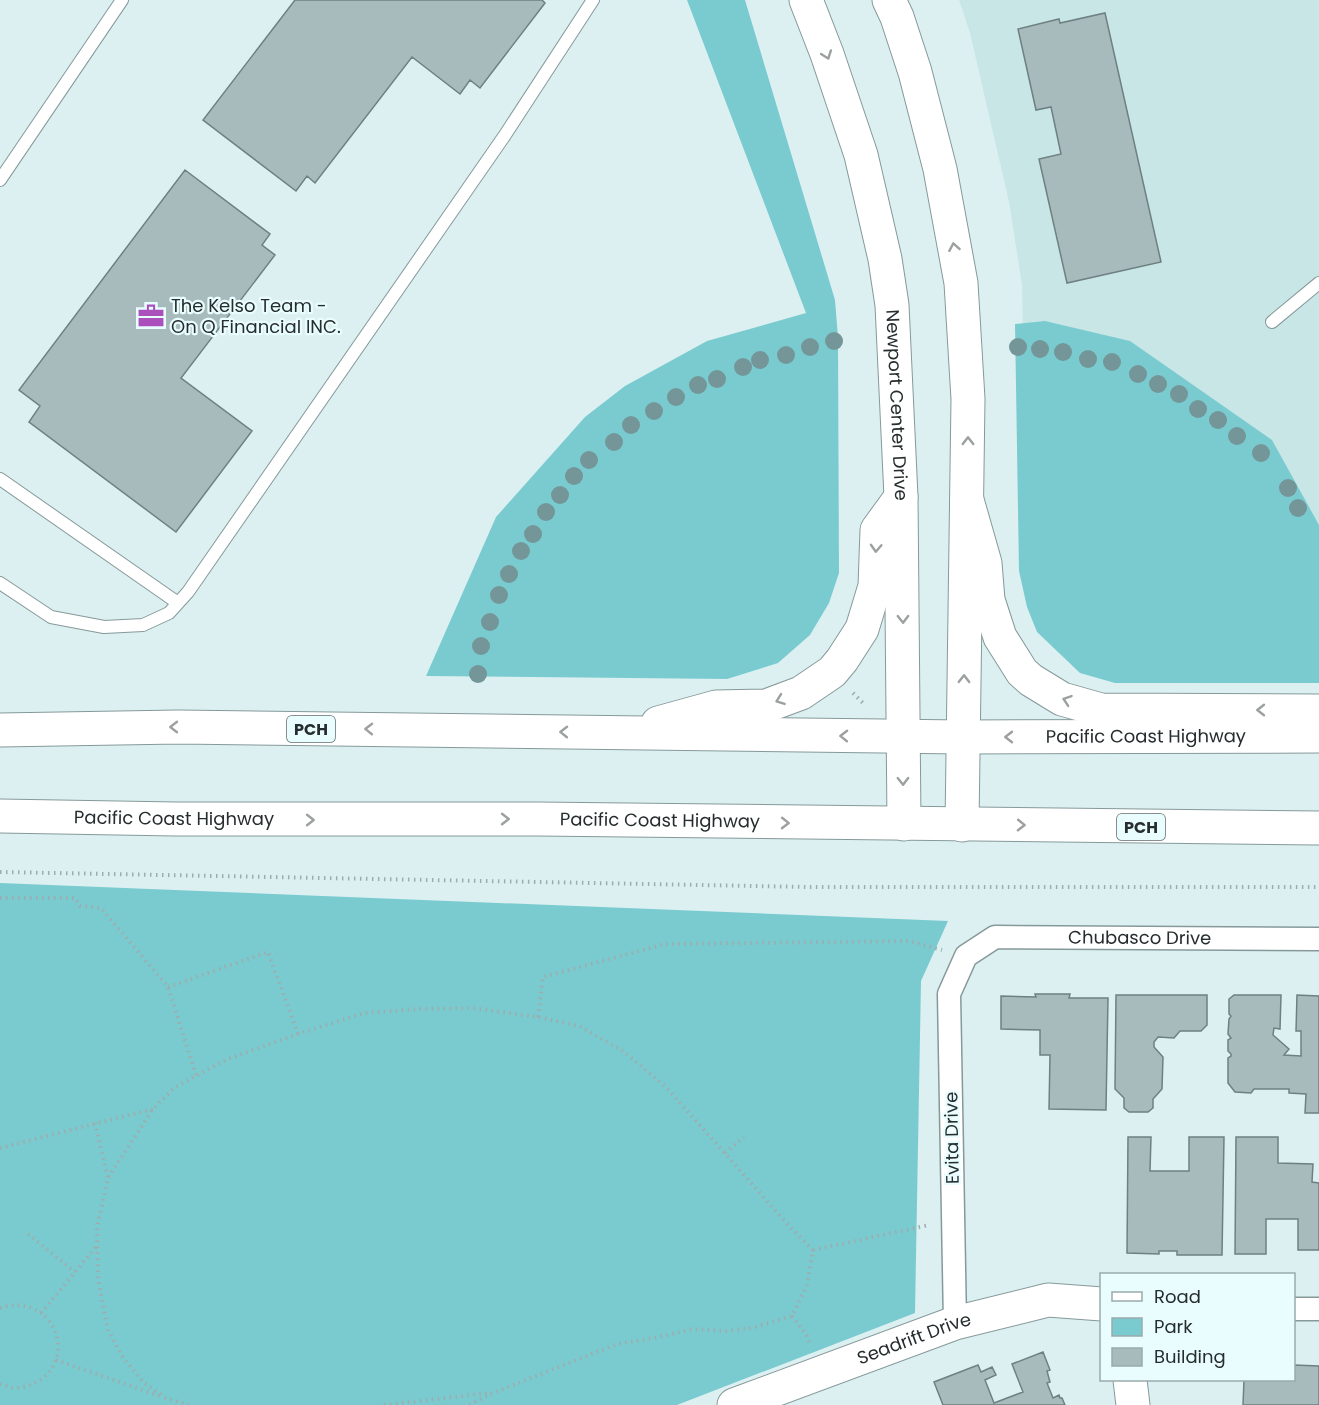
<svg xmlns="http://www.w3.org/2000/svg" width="1319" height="1405" font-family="Poppins,sans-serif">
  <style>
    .built { fill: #c9e6e7 }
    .green { fill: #7acbd0 }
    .building { fill: #a8bbbc; stroke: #6e8081; stroke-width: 1.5 }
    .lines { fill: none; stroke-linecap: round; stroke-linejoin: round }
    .lane-casing { stroke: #86999a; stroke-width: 14 }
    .street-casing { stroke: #86999a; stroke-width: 25 }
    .secondary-casing { stroke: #86999a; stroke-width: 35 }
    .highway-casing { stroke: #86999a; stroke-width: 35 }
    .path { stroke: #9dadae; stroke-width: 4; stroke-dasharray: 1.5 4.5; stroke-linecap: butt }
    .lane { stroke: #fff; stroke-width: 12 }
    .street { stroke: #fff; stroke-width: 22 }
    .secondary { stroke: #fff; stroke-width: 33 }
    .highway { stroke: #fff; stroke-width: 33 }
    .tree { fill: #749698 }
    .oneway { stroke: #9da0a1 }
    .labels { text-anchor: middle; stroke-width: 4.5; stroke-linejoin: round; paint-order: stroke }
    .shield { fill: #e9fdfe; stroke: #606b6c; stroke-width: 1.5 }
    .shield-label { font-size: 16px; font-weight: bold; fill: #262d2e }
    .poi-label { font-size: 18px; fill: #262d2e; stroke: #e9fdfe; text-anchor: start }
    .street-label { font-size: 18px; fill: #262d2e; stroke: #e9fdfe }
  </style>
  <rect width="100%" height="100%" fill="#dcf0f1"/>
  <!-- built -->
  <path class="built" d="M959,0h360v683l-293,-167 -4,-231 -13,-83 -39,-169z"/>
  <!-- green -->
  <path class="green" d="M687,0h58l90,300 3,37 1,236 -10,30 -19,32 -32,28 -51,16 -301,-3 70,-159 89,-100 40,-31 82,-45 99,-28z
    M1045,321l85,20 142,99 47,85v158h-204l-35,-10 -43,-41 -10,-25 -8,-36 -4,-247z
    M0,883l948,38 -27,60 -6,332 -238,92h-677z"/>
  <!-- building -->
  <path class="building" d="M295,0h247l3,3 -65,85 -10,-8 -10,14 -48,-37 -97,126 -8,-7 -11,15 -93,-71z
    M1105,13l56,249 -94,21 -28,-124 22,-5 -10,-47 -15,3 -18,-81 41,-10 1,4z
    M185,170l85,64 -8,11 13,10 -94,123 71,53 -76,101 -147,-110 11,-16 -21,-16z
    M1035,994h35l-1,4h39l-2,112 -57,-1 1,-54h-10v-25l-39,-1v-33l35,1z
    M1116,995h91v30l-6,6h-21l-6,7 -16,-1 -4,5v5l9,10 -1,32 -9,10v9l-5,4h-19l-5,-4v-10l-9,-9z
    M1234,995h47l-1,34 -6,-1 -1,7 16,14 -5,6 17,1v-25h-5l1,-36 22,1v117h-14l1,-19 -17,-1v-4h-35l-3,4 -16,-1 -7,-9v-25l3,-2v-2l-3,-3v-11l3,-2 -3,-4 1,-15 2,-3 -2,-2v-15z
    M1128,1137h23l-1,34h39v-34h35l-2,118h-45v-4h-18v3l-32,-1z
    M1236,1137h42v26l35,1 -1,18 7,1v67h-21v-31h-32v35h-31z
    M1043,1352l7,18 -3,1 3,11 -3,1 6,15 6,-3 1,3h2l3,7h-122l-9,-23 44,-17 3,7 11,-5 4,8 -11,5 9,23 29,-11 -11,-28z
    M1294,1365l25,1v39h-76l1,-25h50z"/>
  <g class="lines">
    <!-- lane casing -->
    <g class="lane-casing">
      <path id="lane" d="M0,180l122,-180
        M1272,322l47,-39
        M0,479l178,124
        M0,583l51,34 53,10 39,-2 26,-12 19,-21 317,-457 88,-135"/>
    </g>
    <!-- street casing -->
    <g class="street-casing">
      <g id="street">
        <path d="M1294,1309h25"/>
        <path id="s1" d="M955,1323l-6,-329 17,-38 29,-19 324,2"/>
      </g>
    </g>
    <!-- secondary casing -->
    <g class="secondary-casing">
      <g id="secondary">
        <path id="s2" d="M806,0l21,54 34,101 24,104 7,46 9,192 3,327"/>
        <path d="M889,0l8,17 18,55 25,97 21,114 7,116 -6,426"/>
        <path d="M1130,1380l3,25"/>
        <path id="s3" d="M734,1405l221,-82 93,-23 54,4"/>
      </g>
    </g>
    <!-- highway casing -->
    <g class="highway-casing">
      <g id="highway">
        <path d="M967,500l18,63 3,37 12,37 22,35 9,8 31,19 39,11 218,1"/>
        <path d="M658,723l58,-16 50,-1 35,-13 31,-21 10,-12 20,-31 13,-43 2,-56 24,-33"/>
        <path id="s4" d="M0,730l178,-3 785,10 356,-1"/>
        <path id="s5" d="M0,816l176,3h361l782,9"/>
      </g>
    </g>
    <!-- path -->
    <path class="path" d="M853,693l11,11
      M0,872l808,15h511
      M0,898h75l5,8 21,2 67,79 28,88
      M168,987l100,-35 30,82
      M538,1017l5,-40 122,-33 244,-3 33,9
      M95,1123l13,55
      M0,1148l153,-39
      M725,1153l19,-16
      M28,1234l47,38
      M813,1250l116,-25
      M0,1308c50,-17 79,46 40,72 -8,5 -17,8 -26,8 -5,-1 -10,-3 -14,-4
      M41,1313l55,-66
      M792,1316l14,18 4,10
      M56,1360l104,36
      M189,1405l-23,-7 -23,-16 -21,-26 -14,-26 -10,-51 -1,-51 11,-50 45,-69 22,-22 53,-28 70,-25 66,-21 54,-4 54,-1 66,9 41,9 44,25 43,36 124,140 23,23 -6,35 -15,31 -40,12 -25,3 -35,-2 -33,8 -42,7 -124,49 -24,12
      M384,1405l105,-12"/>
    <!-- lane -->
    <use href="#lane" class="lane"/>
    <!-- street -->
    <use href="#street" class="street"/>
    <!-- secondary -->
    <use href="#secondary" class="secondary"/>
    <!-- highway -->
    <use href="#highway" class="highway"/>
  </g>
  <!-- trees -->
  <g class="tree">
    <circle cx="834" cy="341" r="9"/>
    <circle cx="810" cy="347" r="9"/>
    <circle cx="1018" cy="347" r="9"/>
    <circle cx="1040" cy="349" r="9"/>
    <circle cx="1063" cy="352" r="9"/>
    <circle cx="786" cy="355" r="9"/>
    <circle cx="1088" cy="359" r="9"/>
    <circle cx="760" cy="360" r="9"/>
    <circle cx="1112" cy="362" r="9"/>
    <circle cx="743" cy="367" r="9"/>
    <circle cx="1138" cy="374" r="9"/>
    <circle cx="717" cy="379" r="9"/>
    <circle cx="1158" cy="384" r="9"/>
    <circle cx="698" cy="385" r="9"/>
    <circle cx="1179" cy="394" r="9"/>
    <circle cx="676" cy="397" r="9"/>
    <circle cx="1198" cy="409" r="9"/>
    <circle cx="654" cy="411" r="9"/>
    <circle cx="1218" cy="420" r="9"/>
    <circle cx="631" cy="425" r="9"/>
    <circle cx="1237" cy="436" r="9"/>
    <circle cx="614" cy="442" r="9"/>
    <circle cx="1261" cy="453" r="9"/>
    <circle cx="589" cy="460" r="9"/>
    <circle cx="574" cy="476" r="9"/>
    <circle cx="1288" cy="488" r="9"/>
    <circle cx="560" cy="495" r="9"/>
    <circle cx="1298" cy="508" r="9"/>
    <circle cx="546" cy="512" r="9"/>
    <circle cx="533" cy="534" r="9"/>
    <circle cx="521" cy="551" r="9"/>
    <circle cx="509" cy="574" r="9"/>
    <circle cx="499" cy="595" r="9"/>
    <circle cx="490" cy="622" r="9"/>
    <circle cx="481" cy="646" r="9"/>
    <circle cx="478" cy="674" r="9"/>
  </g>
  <!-- one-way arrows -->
  <defs><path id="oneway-chevron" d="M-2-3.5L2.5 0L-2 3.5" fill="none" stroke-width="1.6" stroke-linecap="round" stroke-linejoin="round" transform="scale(1.5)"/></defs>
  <g class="oneway">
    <use href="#oneway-chevron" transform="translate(827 55) rotate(70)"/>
    <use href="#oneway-chevron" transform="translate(954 247) rotate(-100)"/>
    <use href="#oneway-chevron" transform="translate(968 441) rotate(-90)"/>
    <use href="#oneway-chevron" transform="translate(876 548) rotate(93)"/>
    <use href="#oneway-chevron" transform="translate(903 619) rotate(89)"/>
    <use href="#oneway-chevron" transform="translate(964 679) rotate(-89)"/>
    <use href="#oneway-chevron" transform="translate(780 700) rotate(160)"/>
    <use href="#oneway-chevron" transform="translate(1067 700) rotate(-161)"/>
    <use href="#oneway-chevron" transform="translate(1261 710) rotate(-180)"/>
    <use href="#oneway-chevron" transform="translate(174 727) rotate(180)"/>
    <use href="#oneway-chevron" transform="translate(369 729) rotate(-179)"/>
    <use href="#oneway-chevron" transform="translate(564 732) rotate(-179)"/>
    <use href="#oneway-chevron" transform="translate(844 736) rotate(-179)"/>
    <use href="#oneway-chevron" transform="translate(1009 737) rotate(180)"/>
    <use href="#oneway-chevron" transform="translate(903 781) rotate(89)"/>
    <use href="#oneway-chevron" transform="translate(505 819)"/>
    <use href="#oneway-chevron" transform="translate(310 820)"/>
    <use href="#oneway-chevron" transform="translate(785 823) rotate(1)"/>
    <use href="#oneway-chevron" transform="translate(1021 825) rotate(1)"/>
  </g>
  <!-- icons -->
  <defs>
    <g id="office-bare" transform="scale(2.07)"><path d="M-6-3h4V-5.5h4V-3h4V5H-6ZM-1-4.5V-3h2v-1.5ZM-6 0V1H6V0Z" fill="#aa4fbb" stroke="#e9fdfe" stroke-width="2.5" paint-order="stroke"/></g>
  </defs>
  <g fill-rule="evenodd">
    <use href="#office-bare" x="151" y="316"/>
  </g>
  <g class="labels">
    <!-- shield labels -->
    <g class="shield">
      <rect x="287" y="716" width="48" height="26" rx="4.5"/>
      <rect x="1117" y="814" width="48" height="26" rx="4.5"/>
    </g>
    <g class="shield-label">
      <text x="311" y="735">PCH</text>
      <text x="1141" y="833">PCH</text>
    </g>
    <!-- poi labels -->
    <g class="poi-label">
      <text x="171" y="312">The Kelso Team -<tspan x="171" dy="21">On Q Financial INC.</tspan></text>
    </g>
    <!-- street labels -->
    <g class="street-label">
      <text dy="6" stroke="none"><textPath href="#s2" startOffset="418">Newport Center Drive</textPath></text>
      <text dy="6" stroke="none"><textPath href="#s4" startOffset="1146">Pacific Coast Highway</textPath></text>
      <text dy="6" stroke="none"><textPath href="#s5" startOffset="174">Pacific Coast Highway</textPath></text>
      <text dy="6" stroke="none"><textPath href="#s5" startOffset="660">Pacific Coast Highway</textPath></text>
      <text dy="6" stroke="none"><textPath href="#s1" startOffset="550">Chubasco Drive</textPath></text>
      <text transform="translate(952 1138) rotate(-91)" y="6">Evita Drive</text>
      <text dy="6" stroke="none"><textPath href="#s3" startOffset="192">Seadrift Drive</textPath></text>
    </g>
  </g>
  <!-- legend -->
  <rect x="1100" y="1273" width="195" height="108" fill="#e9fdfe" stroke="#9baaab" stroke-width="1.5"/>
  <rect x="1112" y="1292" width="30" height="9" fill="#ffffff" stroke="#9baaab" stroke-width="1.5"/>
  <text x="1154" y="1303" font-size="18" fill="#262d2e">Road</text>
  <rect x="1112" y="1318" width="30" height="18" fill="#7acbd0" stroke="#9baaab" stroke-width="1.5"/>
  <text x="1154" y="1333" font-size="18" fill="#262d2e">Park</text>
  <rect x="1112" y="1348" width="30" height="18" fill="#a8bbbc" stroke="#9baaab" stroke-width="1.5"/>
  <text x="1154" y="1363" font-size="18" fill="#262d2e">Building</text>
</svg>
